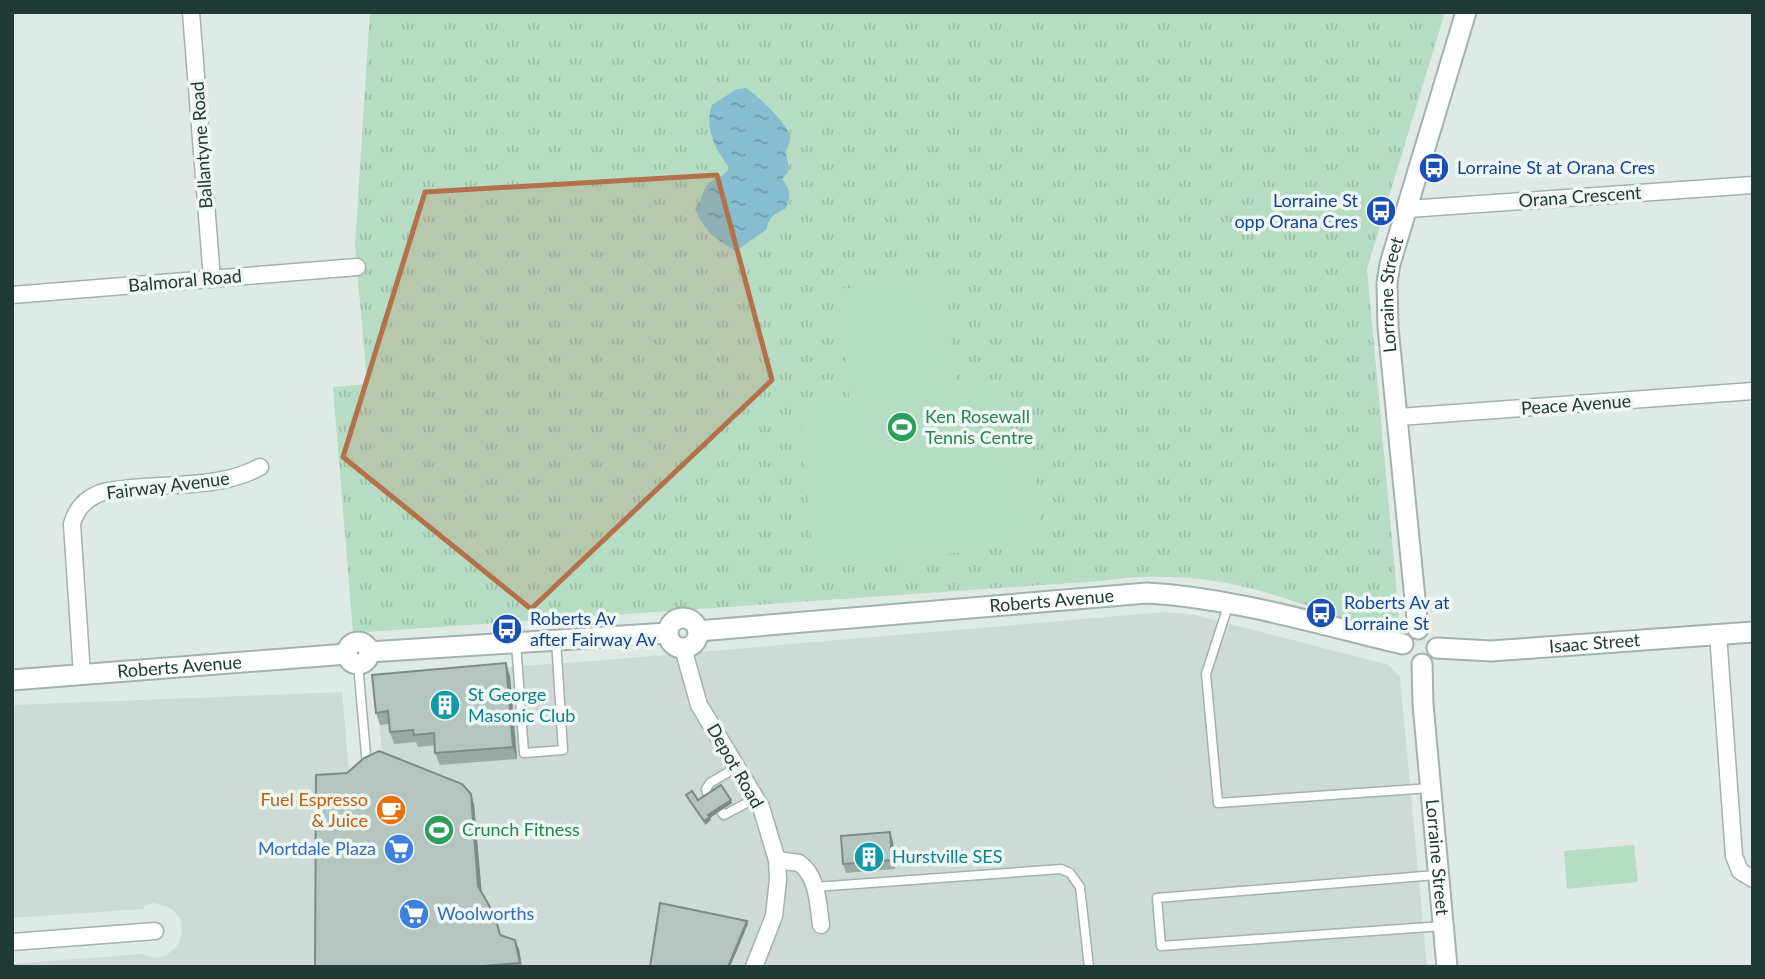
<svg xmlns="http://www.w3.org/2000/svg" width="1765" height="979" font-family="Lato,sans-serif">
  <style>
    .built { fill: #cddad5 }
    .grass { fill: url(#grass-tufts) }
    .pitch { fill: #b7dcc4 }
    .water { fill: url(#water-ripples) }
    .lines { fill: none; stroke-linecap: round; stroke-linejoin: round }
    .service-casing { stroke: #a2b2ad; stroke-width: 11 }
    .minor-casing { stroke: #a2b2ad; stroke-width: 19 }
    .tertiary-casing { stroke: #a2b2ad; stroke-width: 23 }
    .service { stroke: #fff; stroke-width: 8 }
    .minor { stroke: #fff; stroke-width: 16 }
    .tertiary { stroke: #fff; stroke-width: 19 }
    .wall { fill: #9ba9a4 }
    .shaded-wall { fill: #7e8a86 }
    .building { fill: #b4c5bf; stroke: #7e8a86; stroke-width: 2 }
    .marked { fill: #b3714b; fill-opacity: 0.2; stroke: #b3714b; stroke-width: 5; stroke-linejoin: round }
    .labels { text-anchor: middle; stroke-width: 7; stroke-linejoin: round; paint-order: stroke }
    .street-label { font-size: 18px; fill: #203a35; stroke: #eff7f4 }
    .transit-label { font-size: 18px; fill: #164399; stroke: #eff7f4; text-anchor: start }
    .leisure-label { font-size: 18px; fill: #27864d; stroke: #eff7f4; text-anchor: start }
    .culture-label { font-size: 18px; fill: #0d838f; stroke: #eff7f4; text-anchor: start }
    .food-label { font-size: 18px; fill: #c56008; stroke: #eff7f4; text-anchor: end }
    .shop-label { font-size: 18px; fill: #366cbe; stroke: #eff7f4; text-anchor: end }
  </style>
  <defs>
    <pattern id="grass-tufts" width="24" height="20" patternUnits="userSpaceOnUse" patternTransform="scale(1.75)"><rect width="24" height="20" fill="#b7dcc4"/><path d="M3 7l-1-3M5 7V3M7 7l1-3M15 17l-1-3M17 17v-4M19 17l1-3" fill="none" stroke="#9dbea9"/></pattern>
    <pattern id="water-ripples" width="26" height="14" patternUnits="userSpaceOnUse" patternTransform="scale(1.75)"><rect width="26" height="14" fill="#86bed0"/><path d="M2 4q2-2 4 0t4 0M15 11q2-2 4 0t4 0" fill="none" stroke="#6d9baa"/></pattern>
  </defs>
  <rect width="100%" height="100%" fill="#dfeae6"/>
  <!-- built -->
  <path class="built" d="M1166,612l29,3 194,50 11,12 27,290h-905l-19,-23 -4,-18 -17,-31 -99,-135 -9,-84 220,-15z
    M342,692l8,90 -31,185h-307v-3l129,-10 16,4 8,-2 12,-9 5,-14 -1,-12 -7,-10 -6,-4 -14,-4 -10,3v3l-132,9v-213z"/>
  <!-- grass -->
  <path class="grass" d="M370,12h1075l-78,257 32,347 -7,7 -22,2c-43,-11 -85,-29 -129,-39 -46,-10 -93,-12 -140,-5l-748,52 -20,-246 34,-3 -12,-139z"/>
  <!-- pitch -->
  <path class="pitch" d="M941,279l16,106 41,-3 8,73 27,-1 10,89 -229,26 -15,-168 50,-4 -11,-108z
    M1634,845l4,37 -71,7 -3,-38z"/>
  <!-- water -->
  <path class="water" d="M746,88c11,7 44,37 44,50 0,6 -4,10 -4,16 2,13 7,15 -4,25 8,10 10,17 3,30 -9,4 -18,9 -18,20l-31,22c-20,-11 -33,-21 -41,-43 8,-8 7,-18 14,-25 7,-6 14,-6 19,-13v-4c-13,-18 -24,-38 -16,-61l25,-16z"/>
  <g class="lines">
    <!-- service casing -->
    <g class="service-casing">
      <path id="service" d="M1229,603l-23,71 12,129 213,-15
        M516,643l8,110 39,-3 -7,-110
        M358,664l9,102
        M737,767l-27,16 -4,6 2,6 16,20 32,-17
        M1436,875l-279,23 4,48 282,-20
        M815,887l246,-18 9,4 10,14 9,80"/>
    </g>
    <!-- minor casing -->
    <g class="minor-casing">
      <path id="minor" d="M191,12l21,267
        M1408,209l345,-24
        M12,295l345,-28
        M1399,417l354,-26
        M1718,634l16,222 6,15 13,8
        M683,648l16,57 62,102 16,53 1,20 -4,36 -20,51
        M82,675l-10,-151c4,-15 13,-25 28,-31 13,-4 29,-5 43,-6 39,-3 82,-1 117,-20
        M777,860l22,3c19,13 19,41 22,62
        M12,942l143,-11"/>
    </g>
    <!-- tertiary casing -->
    <g class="tertiary-casing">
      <g id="tertiary">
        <circle cx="683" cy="633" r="15"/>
        <path id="s1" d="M1418,629l-30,-302 -1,-44 3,-19 76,-252"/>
        <path id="s2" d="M698,631l449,-38c87,5 171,31 256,51"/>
        <circle cx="358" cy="653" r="11"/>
        <path id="s3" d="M1437,648l54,3 262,-19"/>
        <path d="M369,652l299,-19"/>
        <path id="s4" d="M1422,664l1,40 24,263"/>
        <path id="s5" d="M12,680l335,-26"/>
      </g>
    </g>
    <!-- service -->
    <use href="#service" class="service"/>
    <!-- minor -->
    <use href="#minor" class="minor"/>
    <!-- tertiary -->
    <use href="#tertiary" class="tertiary"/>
  </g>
  <!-- wall -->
  <path class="wall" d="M510,676l7,83 -77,6 -5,-12v-8l-17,2 -2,-5 -22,2 -4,-12 -1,-8 -9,1 -4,-12z
    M474,804l7,87 14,25 6,19 18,14 3,18h-207z
    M893,841l2,28 -49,4 -3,-9z"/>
  <!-- shaded-wall -->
  <path class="shaded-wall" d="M506,663l4,13 7,83 -4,-12z
    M471,794l3,10 8,91 -4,-9z
    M731,800l1,3 -22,15 1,2 -6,5 -1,-4 4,-6z
    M890,832l3,9 2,28 -3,-9z
    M747,921l1,3 -18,43h-2z
    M515,940l4,9 3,18 -2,-4z"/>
  <!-- building -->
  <path class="building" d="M506,663l7,84 -78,6 -1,-20 -20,2 -1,-5 -23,2 -2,-21 -12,2 -4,-38z
    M379,751l83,33 9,10 7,92 17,30 5,19 15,5 5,23 -49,4h-156l1,-192 31,-2 17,-15z
    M721,785l10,15 -23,15 2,2 -6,4 -18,-26 6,-4 6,9z
    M890,832l2,28 -49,4 -2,-28z
    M660,903l87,18 -19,46h-78z"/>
  <!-- marked area -->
  <path class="marked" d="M717,175l55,205 -241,229 -188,-152 82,-265z"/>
  <!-- icons -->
  <defs>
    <g id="bus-disc" transform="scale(1.575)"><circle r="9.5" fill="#1a4fb4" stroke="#eff7f4"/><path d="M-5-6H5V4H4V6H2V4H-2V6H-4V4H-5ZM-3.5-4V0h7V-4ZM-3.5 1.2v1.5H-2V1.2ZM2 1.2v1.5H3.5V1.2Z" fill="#fff"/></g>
    <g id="stadium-disc" transform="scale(1.575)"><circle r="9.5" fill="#2e9e5b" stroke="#eff7f4"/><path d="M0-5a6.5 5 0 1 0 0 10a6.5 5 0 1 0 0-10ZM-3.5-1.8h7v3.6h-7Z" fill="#fff"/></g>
    <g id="building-disc" transform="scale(1.575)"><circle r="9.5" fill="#0f9aa8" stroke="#eff7f4"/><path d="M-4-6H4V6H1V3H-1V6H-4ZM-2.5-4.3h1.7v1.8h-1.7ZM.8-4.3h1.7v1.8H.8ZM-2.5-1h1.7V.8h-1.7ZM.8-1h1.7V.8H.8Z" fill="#fff"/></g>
    <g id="cafe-disc" transform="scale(1.575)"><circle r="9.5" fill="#e8710a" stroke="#eff7f4"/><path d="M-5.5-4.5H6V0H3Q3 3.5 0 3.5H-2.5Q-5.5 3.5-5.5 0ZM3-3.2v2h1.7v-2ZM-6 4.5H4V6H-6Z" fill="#fff"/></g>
    <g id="supermarket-disc" transform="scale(1.575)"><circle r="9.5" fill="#3f7fe0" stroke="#eff7f4"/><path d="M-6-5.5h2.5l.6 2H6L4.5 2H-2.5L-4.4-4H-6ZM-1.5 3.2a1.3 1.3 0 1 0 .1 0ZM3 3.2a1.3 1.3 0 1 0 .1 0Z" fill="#fff"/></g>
  </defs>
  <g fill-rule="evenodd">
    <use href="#bus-disc" x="1434" y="168"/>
    <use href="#bus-disc" x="1381" y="211"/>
    <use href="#stadium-disc" x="902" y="427"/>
    <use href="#bus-disc" x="1321" y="613"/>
    <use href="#bus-disc" x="507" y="629"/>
    <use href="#building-disc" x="445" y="705"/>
    <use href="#cafe-disc" x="391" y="810"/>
    <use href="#stadium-disc" x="439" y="830"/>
    <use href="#supermarket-disc" x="399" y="849"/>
    <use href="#building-disc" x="869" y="857"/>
    <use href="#supermarket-disc" x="414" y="914"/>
  </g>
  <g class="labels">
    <!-- street labels -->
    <g class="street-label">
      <text transform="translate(202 145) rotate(-94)" y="6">Ballantyne Road</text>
      <text transform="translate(1580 197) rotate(-4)" y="6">Orana Crescent</text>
      <text transform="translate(185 281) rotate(-5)" y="6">Balmoral Road</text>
      <text dy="6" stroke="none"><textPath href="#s1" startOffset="336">Lorraine Street</textPath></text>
      <text transform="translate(1576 405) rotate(-4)" y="6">Peace Avenue</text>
      <text transform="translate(168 486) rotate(-7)" y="6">Fairway Avenue</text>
      <text dy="6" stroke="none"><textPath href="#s2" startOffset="355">Roberts Avenue</textPath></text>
      <text dy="6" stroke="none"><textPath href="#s3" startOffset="158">Isaac Street</textPath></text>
      <text dy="6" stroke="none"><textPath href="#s5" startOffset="168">Roberts Avenue</textPath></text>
      <text transform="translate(735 766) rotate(60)" y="6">Depot Road</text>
      <text dy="6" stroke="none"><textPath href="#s4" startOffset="194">Lorraine Street</textPath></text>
    </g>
    <!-- transit labels -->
    <g class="transit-label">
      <text x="1457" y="174">Lorraine St at Orana Cres</text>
      <text x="1358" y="207" text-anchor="end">Lorraine St<tspan x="1358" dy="21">opp Orana Cres</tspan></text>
      <text x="1344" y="609">Roberts Av at<tspan x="1344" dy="21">Lorraine St</tspan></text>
      <text x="530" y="625">Roberts Av<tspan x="530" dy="21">after Fairway Av</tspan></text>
    </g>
    <!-- leisure labels -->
    <g class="leisure-label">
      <text x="925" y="423">Ken Rosewall<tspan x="925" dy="21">Tennis Centre</tspan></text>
      <text x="462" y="836">Crunch Fitness</text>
    </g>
    <!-- culture labels -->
    <g class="culture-label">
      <text x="468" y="701">St George<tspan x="468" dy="21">Masonic Club</tspan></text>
      <text x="892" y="863">Hurstville SES</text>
    </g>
    <!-- food labels -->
    <g class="food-label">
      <text x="368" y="806">Fuel Espresso<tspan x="368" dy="21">&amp; Juice</tspan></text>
    </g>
    <!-- shop labels -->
    <g class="shop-label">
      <text x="376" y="855">Mortdale Plaza</text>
      <text x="437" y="920" text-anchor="start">Woolworths</text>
    </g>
  </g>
  <!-- border -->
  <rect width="1765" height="979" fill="none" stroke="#203a35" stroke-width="28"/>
</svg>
